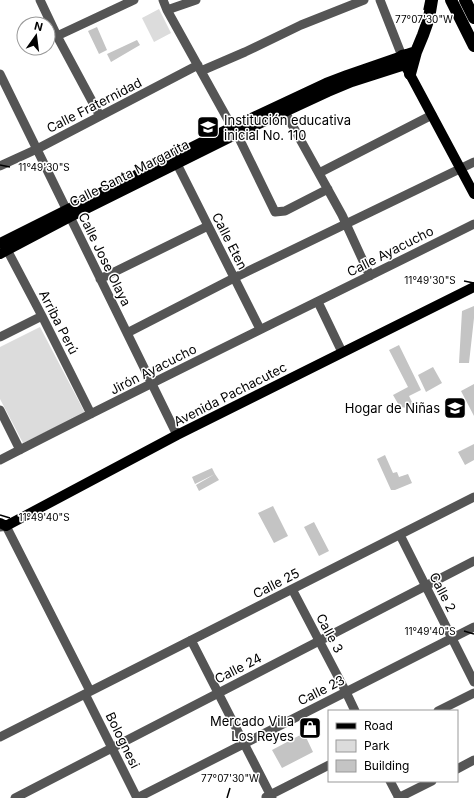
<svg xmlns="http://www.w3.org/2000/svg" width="474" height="798" font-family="Inter,sans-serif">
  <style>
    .green { fill: #dcdcdc }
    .building { fill: #c4c4c4 }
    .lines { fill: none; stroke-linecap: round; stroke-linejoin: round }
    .minor { stroke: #555; stroke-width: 9 }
    .major { stroke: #000; stroke-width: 10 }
    .highway { stroke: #000; stroke-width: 12 }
    .ticks { fill: none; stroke: #000; stroke-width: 1.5 }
    .labels { text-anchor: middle; stroke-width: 3; stroke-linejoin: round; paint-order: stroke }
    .street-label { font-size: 13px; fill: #000; stroke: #fff }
    .poi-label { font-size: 13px; fill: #000; stroke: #fff; text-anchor: end }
    .ticks-label { font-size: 10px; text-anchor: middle; fill: #000; stroke: #fff; stroke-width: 3; stroke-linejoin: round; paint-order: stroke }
  </style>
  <rect width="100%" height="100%" fill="#fff"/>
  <!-- green -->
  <path class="green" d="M159,9l12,24 -17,9 -12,-24z
    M40,327l45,86 -62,30 -23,-44v-52z"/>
  <!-- building -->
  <path class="building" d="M97,27l10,23 -8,4 -11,-23z
    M137,40l3,5 -29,17 -4,-8z
    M474,306v12l-5,45h-10l3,-52z
    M399,345l22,45 -12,6 4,8 -5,4 -8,-1 -7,-12 15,-8 -19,-37z
    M433,367l9,16 -16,9 -8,-17z
    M474,384v32l-13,-25z
    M474,444v16l-9,5 -7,-13z
    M385,455l8,18 4,-1 2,5 9,-3 4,9 -17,7h-4l-14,-31z
    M212,468l3,6 -20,10 -3,-7z
    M215,474l4,6 -20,11 -3,-6z
    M273,506l15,30 -14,7 -16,-30z
    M314,522l15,29 -10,5 -15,-29z
    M304,733l9,19 -31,16 -10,-18z"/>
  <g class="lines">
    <!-- minor -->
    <path class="minor" d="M40,0l17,36 43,80
      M163,0l4,10 65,117
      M380,0l22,56
      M167,10l29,-10
      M57,36l77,-36
      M201,71l44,-19 56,-27 63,-25
      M0,74l177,361
      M285,112l57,103 28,61
      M237,134l38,78 10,-1 43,-22
      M177,164l83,165
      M0,166l37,-17 161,-84
      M319,173l113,-58
      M4,244l38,72 49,98
      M100,279l108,-53
      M318,302l24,50
      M127,333l107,-55 240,-116
      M0,337l42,-21
      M0,410l20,40
      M0,460c157,-81 316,-157 474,-236
      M0,527l6,-1 84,165
      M400,535l74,147
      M292,589l54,103 9,19
      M191,640l81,158
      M85,694l52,104
      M438,711l36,-18
      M0,737l474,-240
      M457,769l17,-9
      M390,781l9,17
      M266,797l63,-32
      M15,798l459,-237
      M137,798l337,-171
      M398,798l34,-17"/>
    <!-- major -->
    <path class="major" d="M0,243l232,-116 94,-44 21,-8 55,-19 3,9 69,129
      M0,254l70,-37 167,-83 91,-42 24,-10 53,-17
      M0,523l6,3 171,-91 297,-148"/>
    <!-- highway -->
    <path class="highway" d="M451,0l23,46
      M465,0l9,18
      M402,56l5,-1 9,-3
      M410,74l6,-22 7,-17 6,-17 3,-18"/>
  </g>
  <!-- ticks -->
  <path class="ticks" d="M424,10l2,-10M0,165l10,2M464,281l10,2M0,515l10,3M464,631l10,3M227,798l3,-10"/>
  <!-- icons -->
  <defs>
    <g id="school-square" transform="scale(1.15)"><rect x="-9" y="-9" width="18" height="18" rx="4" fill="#000" stroke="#fff"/><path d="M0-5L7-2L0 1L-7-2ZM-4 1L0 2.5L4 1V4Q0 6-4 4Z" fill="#fff"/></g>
    <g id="shop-square" transform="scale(1.15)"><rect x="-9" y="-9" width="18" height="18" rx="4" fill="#000" stroke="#fff"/><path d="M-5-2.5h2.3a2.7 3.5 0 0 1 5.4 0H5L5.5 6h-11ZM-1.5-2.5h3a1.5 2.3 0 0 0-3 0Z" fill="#fff"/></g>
  </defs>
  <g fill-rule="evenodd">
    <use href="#school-square" x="208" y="127"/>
    <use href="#school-square" x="455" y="408"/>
    <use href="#shop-square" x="310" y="728"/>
  </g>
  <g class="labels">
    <!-- street labels -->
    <g class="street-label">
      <text transform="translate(94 105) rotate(-27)" y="5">Calle Fraternidad</text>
      <text transform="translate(129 173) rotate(-27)" y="5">Calle Santa Margarita</text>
      <text transform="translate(230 241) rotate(63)" y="5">Calle Eten</text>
      <text transform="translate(390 251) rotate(-27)" y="5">Calle Ayacucho</text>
      <text transform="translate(105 259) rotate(64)" y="5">Calle Jose Olaya</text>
      <text transform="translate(59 322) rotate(63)" y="5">Arriba Perú</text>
      <text transform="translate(153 369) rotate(-27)" y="5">Jirón Ayacucho</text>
      <text transform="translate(230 394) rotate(-27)" y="5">Avenida Pachacutec</text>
      <text transform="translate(276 583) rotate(-27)" y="5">Calle 25</text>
      <text transform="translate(443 592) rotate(63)" y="5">Calle 2</text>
      <text transform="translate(330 633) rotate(62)" y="5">Calle 3</text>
      <text transform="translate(238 668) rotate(-27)" y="5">Calle 24</text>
      <text transform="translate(321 690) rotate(-27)" y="5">Calle 23</text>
      <text transform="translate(123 740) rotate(64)" y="5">Bolognesi</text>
    </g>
    <!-- poi labels -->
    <g class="poi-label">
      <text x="224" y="125" text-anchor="start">Institución educativa<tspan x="224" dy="15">inicial No. 110</tspan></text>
      <text x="440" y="413">Hogar de Niñas</text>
      <text x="294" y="726">Mercado Villa<tspan x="294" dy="15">Los Reyes</tspan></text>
    </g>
  </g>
  <g class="ticks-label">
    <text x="424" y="23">77°07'30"W</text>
    <text x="44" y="171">11°49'30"S</text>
    <text x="430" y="284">11°49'30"S</text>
    <text x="44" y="521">11°49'40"S</text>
    <text x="430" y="635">11°49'40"S</text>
    <text x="230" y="782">77°07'30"W</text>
  </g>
  <!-- legend -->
  <rect x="328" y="710" width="130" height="72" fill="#ffffff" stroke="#999999"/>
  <rect x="336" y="723" width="20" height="6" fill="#000000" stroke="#999999"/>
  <text x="364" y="730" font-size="12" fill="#000000">Road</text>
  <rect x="336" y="740" width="20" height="12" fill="#dcdcdc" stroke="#999999"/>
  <text x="364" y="750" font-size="12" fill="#000000">Park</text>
  <rect x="336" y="760" width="20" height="12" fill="#c4c4c4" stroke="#999999"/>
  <text x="364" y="770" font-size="12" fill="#000000">Building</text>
  <!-- north arrow -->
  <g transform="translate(36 36) rotate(14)"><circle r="19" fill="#ffffff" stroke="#999999"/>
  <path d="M0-3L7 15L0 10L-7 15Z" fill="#000000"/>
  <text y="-6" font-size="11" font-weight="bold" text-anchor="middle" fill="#000000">N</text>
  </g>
</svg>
